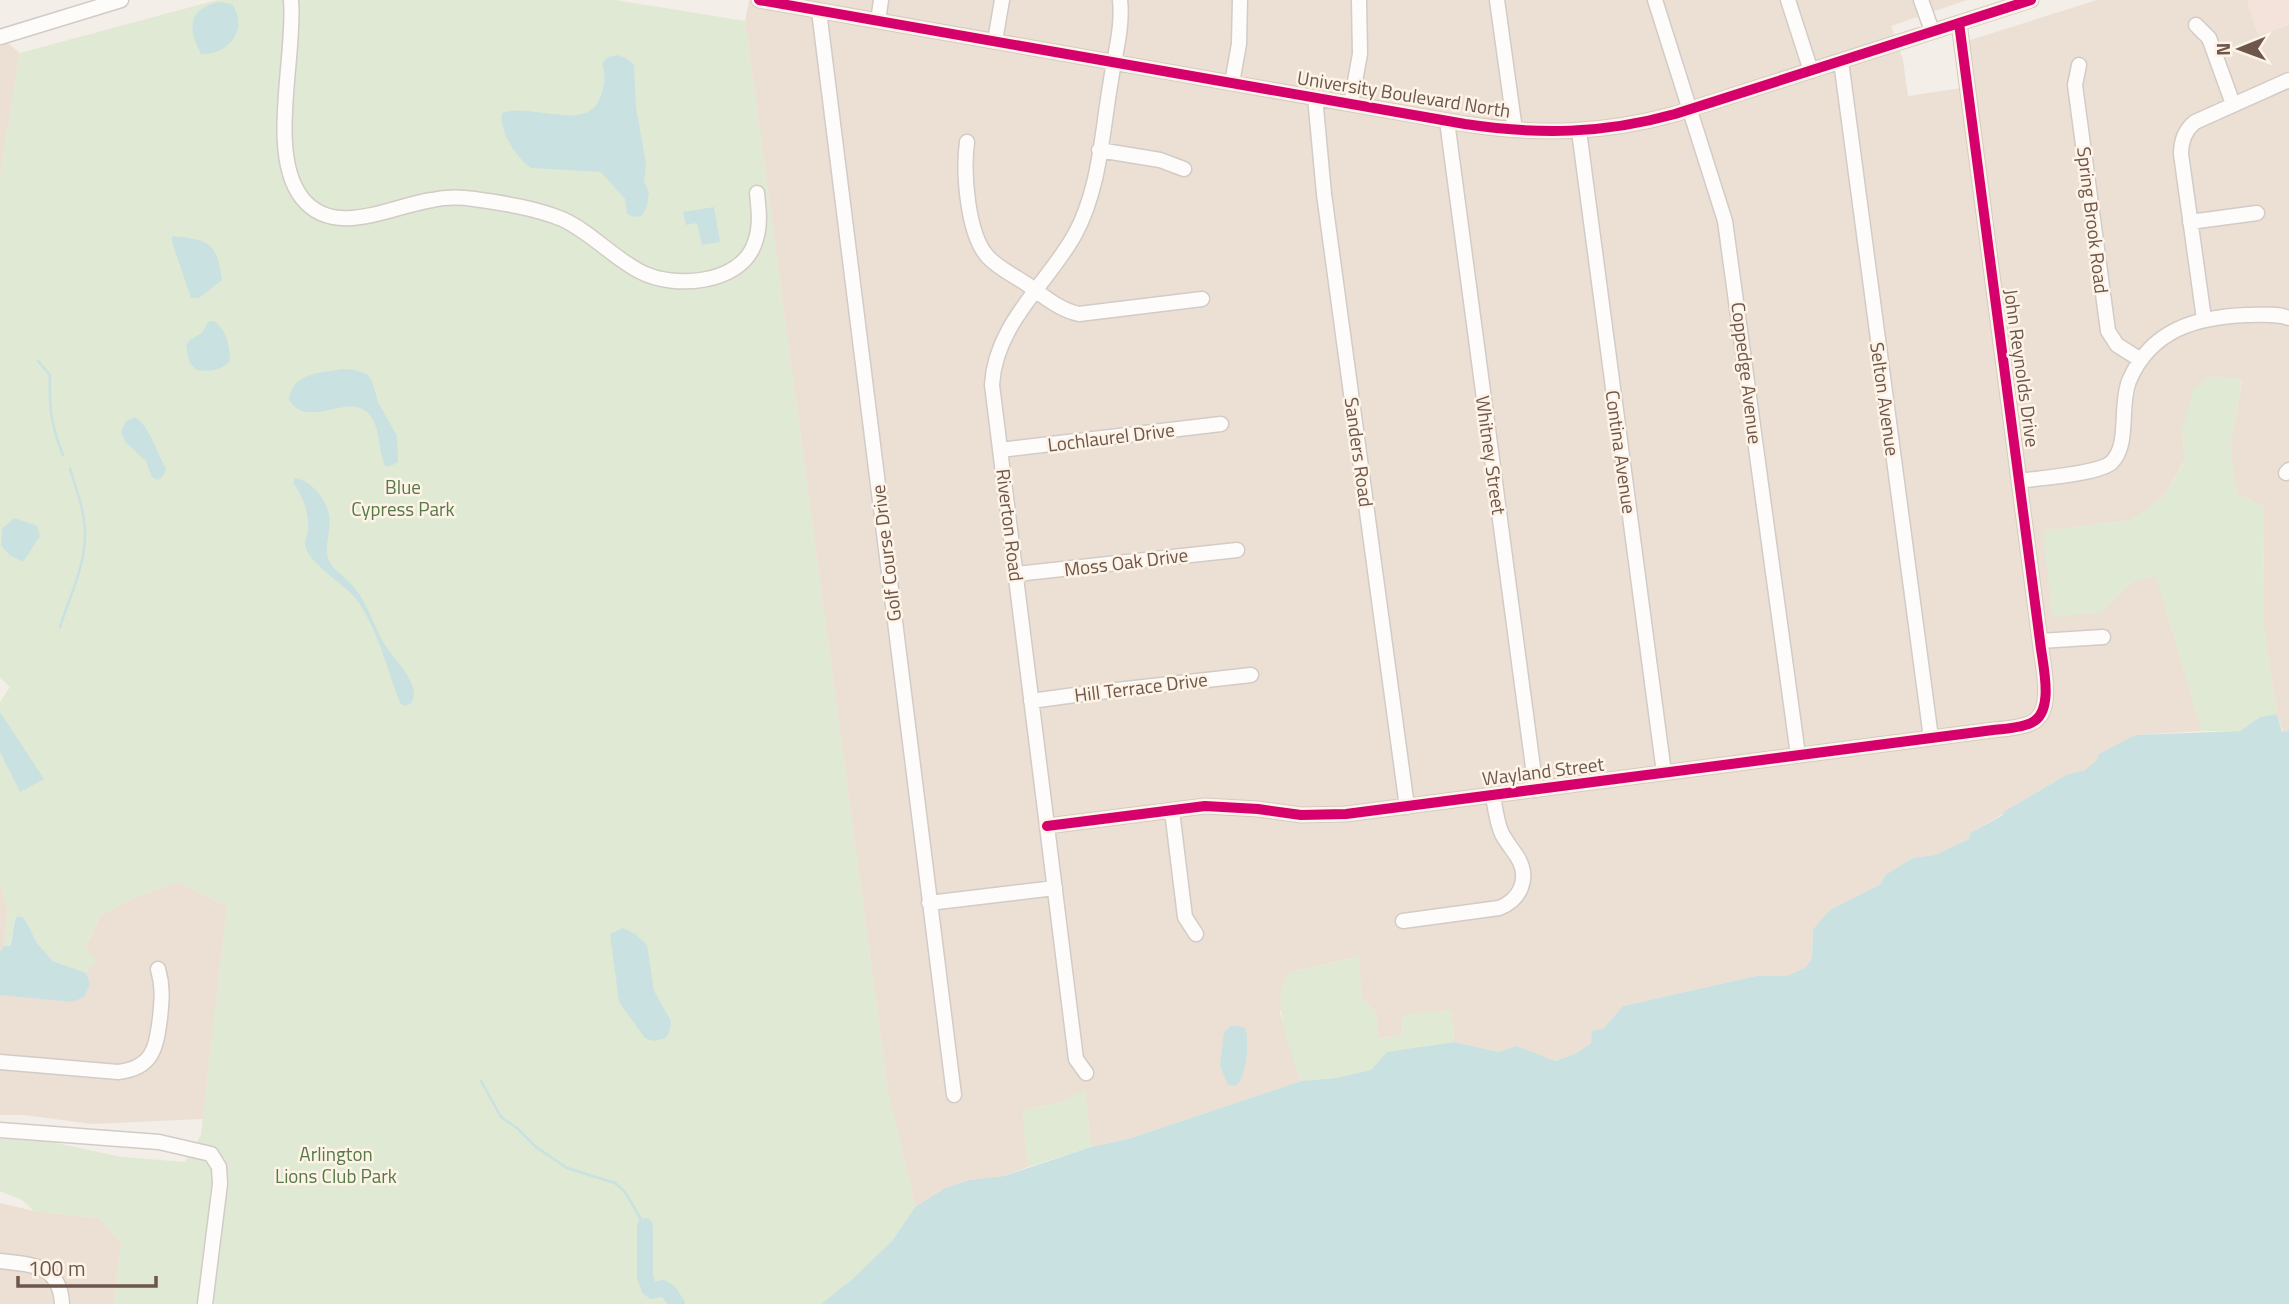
<svg xmlns="http://www.w3.org/2000/svg" width="2289" height="1304" font-family="'Titillium Web',sans-serif">
  <style>
    .residential { fill: #ece0d5 }
    .commercial { fill: #f3e3db }
    .green { fill: #e0e9d3 }
    .water { fill: #cae1e2 }
    .lines { fill: none; stroke-linecap: round; stroke-linejoin: round }
    .stream { stroke: #cae1e2; stroke-width: 2.5 }
    .river { stroke: #cae1e2; stroke-width: 16 }
    .minor-casing { stroke: #d2cbc6; stroke-width: 17 }
    .minor { stroke: #fdfcfb; stroke-width: 14 }
    .cycleway-casing { stroke: #fdf3e7; stroke-width: 15 }
    .cycleway { stroke: #d6006c; stroke-width: 10 }
    .labels { text-anchor: middle; stroke-width: 5; stroke-linejoin: round; paint-order: stroke }
    .street-label { font-size: 19px; fill: #6e564b; stroke: #fdf3e7 }
    .park-label { font-size: 19px; fill: #577947; stroke: #fdf3e7 }
  </style>
  <rect width="100%" height="100%" fill="#f3eee7"/>
  <!-- residential -->
  <path class="residential" d="M749,0h1218l-76,26 12,34 5,36 60,-9 -4,-45 133,-42h150l11,35 31,-10v705l-6,2 -6,-18 -14,-93 1,-114 -27,-13 -4,-24 -3,-23 12,-67 -60,52 3,28 -21,36 -32,24 -89,11 57,82 33,-32 23,-6 46,156 -67,4 -50,35 -17,4 -65,38v2l-33,19 -1,6 -34,16 -22,3 -28,17 -4,9 -51,26 -17,19 -1,29 -7,10 -19,8h-30l-133,30 -19,22 -11,3 -2,12 -14,10 -22,8 -38,-14 -18,5 -45,-10 -3,-32 -49,8 1,17 -25,4 -2,-26 -14,-14 -4,-42 -68,15 -10,41 21,68 -173,58 -37,8 -6,-56 -26,12 -36,7 5,57 -24,9 -35,4 -24,8 -30,19 -27,-115 -143,-1071z
    M8,43l12,10 -20,123v-130z
    M0,882l8,25 -4,39 83,27 -2,-24 16,-34 35,-18 42,-15 49,24 -24,213 -111,5 -68,-9h-24z
    M0,1203l34,8 65,7 22,25 -7,61h-114z"/>
  <!-- commercial -->
  <path class="commercial" d="M2247,0h42v25l-31,10z"/>
  <!-- green -->
  <path class="green" d="M217,0h398l130,21 143,1071 27,115 -23,34 -42,40 -29,23h-707l7,-61 -22,-25 -65,-7 -12,-11 -22,-9v-52h37l85,18 63,5 16,-27 26,-229 -49,-24 -42,15 -35,18 -16,33 12,12 -10,13 -34,-12 -16,-18 -14,-25 -7,-2c-3,6 -3,21 -7,30h-5l4,-39 -8,-25v-180l10,-15 -10,-9v-502l20,-123z
    M2212,376l30,3 -12,68 7,47 27,13 -1,114 14,93 -17,3 -20,14h-38l-46,-155 -23,5 -33,32 -48,3 -9,-85 89,-11 32,-24 21,-35 -3,-29 11,-43z
    M1359,957l3,42 14,14 3,26 24,-4 -1,-17 5,-4 44,-4 3,32 -30,4 -53,24 -35,8 -35,3c-9,-29 -34,-82 -11,-109z
    M1085,1090l6,57 -63,20 -6,-57 37,-7z"/>
  <!-- water -->
  <path class="water" d="M218,2l14,2c18,25 -5,52 -31,50 -13,-25 -14,-44 17,-52z
    M617,55l9,3 8,7 2,42 10,57 -2,17 5,12 -2,13 -5,10 -8,1 -7,-3 -2,-15 -24,-27 -70,-4c-15,-11 -32,-36 -29,-55 29,-11 88,22 99,-18 4,-12 5,-19 1,-32l6,-6z
    M714,207l6,35 -18,3 -5,-22 -11,2 -3,-13z
    M173,236c35,4 44,5 49,44l-23,18h-8l-20,-59z
    M214,321c13,9 16,25 16,40 -9,10 -21,11 -34,9l-7,-8 -3,-17 4,-5 13,-8 5,-10z
    M343,369l12,1 12,4 5,7 6,21 19,34 1,26 -7,4h-6c-7,-17 -4,-38 -16,-52 -20,-23 -60,17 -80,-14 3,-28 32,-27 54,-31z
    M135,417c17,12 20,34 31,51l-2,7 -6,5 -6,-3 -6,-16 -21,-19 -4,-10 5,-11z
    M295,478c16,2 32,22 34,37 2,13 -3,26 -2,38 1,15 18,23 26,33 18,21 22,47 37,66 8,11 19,22 23,36 2,6 1,10 -2,15l-6,3 -5,-3c-13,-34 -21,-70 -41,-100 -14,-20 -44,-34 -53,-54 -3,-8 2,-13 2,-21 1,-15 -6,-34 -15,-45z
    M14,518l23,8 3,10 -17,26 -14,-7 -8,-10 1,-16z
    M0,712l44,67 -24,13 -20,-40z
    M2277,714l5,18 7,-2v574h-1468l29,-23 42,-40 23,-34 30,-19 24,-8 35,-4 87,-29 37,-8 173,-58 35,-3 35,-8 16,-18 67,-10 45,10 18,-6 38,15 22,-8 14,-10 1,-12 12,-3 19,-22 133,-30h30l19,-8 7,-10 1,-29 17,-19 51,-26 4,-9 28,-17 22,-3 34,-16 1,-6 33,-18v-3l65,-38 17,-4 12,-10 2,-6 36,-19 105,-4 20,-14z
    M17,916l7,2 13,25 16,18 33,12 4,12 -6,12 -11,5 -73,-7v-43l4,-6h6c3,-9 3,-24 7,-30z
    M623,928l12,6 12,11 7,46 17,30 -1,9 -4,8 -13,3 -8,-3 -26,-36 -9,-68z
    M1231,1026h7l7,2c5,14 2,47 -9,58l-8,-1 -8,-19 4,-34z"/>
  <g class="lines">
    <!-- stream -->
    <path class="stream" d="M38,361l12,14c-1,32 1,50 13,80
      M60,627c9,-29 24,-58 25,-89 1,-23 -8,-47 -15,-69
      M481,1081l20,36 16,11 19,19 31,21 48,15 10,9 20,34"/>
    <!-- river -->
    <path class="river" d="M645,1226v51l4,11 4,3 9,-3 7,4 8,12"/>
    <!-- minor casing -->
    <g class="minor-casing">
      <path id="minor" d="M291,0c5,55 -24,154 11,198 32,41 89,8 130,2 13,-3 28,-3 42,-1 29,4 61,9 88,20 29,13 51,39 79,53 33,17 98,12 113,-27 7,-17 5,-34 3,-52
        M759,0l706,124c74,11 138,10 210,-10l356,-114
        M1497,0l18,130
        M1655,0l70,221 73,534
        M1788,0l23,71
        M1921,0l11,31
        M819,11l135,1084
        M878,21l3,-21
        M2196,25l13,13 24,66
        M0,37l121,-37
        M995,41l7,-41
        M1841,61l90,677
        M2079,65l-4,20 33,246 9,14 24,15
        M1232,83l7,-39 1,-44
        M1315,97l9,97 83,613
        M1351,103l9,-49 -1,-54
        M1447,121l89,669
        M1579,131l85,642
        M967,142c-4,30 0,92 21,115 10,11 27,19 40,28 15,11 32,25 51,29l123,-15
        M1099,150l61,10 24,9
        M2190,222l67,-9
        M2204,319l-23,-165c0,-13 4,-24 14,-32l94,-42
        M1000,450l221,-26
        M2286,473l3,-3
        M2019,481c20,-3 81,-7 93,-19 18,-19 7,-55 17,-81 22,-52 68,-64 118,-66 14,0 29,-2 42,3
        M1016,574l221,-24
        M2040,641l63,-4
        M1031,701l59,-8 161,-18
        M1172,811l13,106 11,17
        M1047,826l158,-20 53,3 43,6 45,-1 647,-84c12,-1 27,-2 38,-7 25,-11 11,-60 9,-82l-81,-618
        M929,903l126,-15
        M1403,921l96,-13c21,-8 31,-29 19,-50 -5,-8 -11,-15 -16,-24 -5,-11 -7,-26 -9,-38
        M0,1062l118,10c35,-4 38,-24 42,-54 2,-19 3,-32 -2,-49
        M1086,1073l-10,-14 -84,-674c3,-60 54,-100 82,-149 26,-46 28,-105 37,-156 4,-27 12,-53 9,-80
        M0,1130l159,12 52,12 8,13 1,17 -15,120
        M0,1261c32,4 60,3 62,43"/>
    </g>
    <!-- minor -->
    <use href="#minor" class="minor"/>
    <!-- cycleway casing -->
    <g class="cycleway-casing">
      <path id="cycleway" d="M759,0l706,124c74,11 138,10 210,-10l356,-114
        M1047,826l158,-20 53,3 43,6 45,-1 647,-84c12,-1 27,-2 38,-7 25,-11 11,-60 9,-82l-81,-618"/>
    </g>
    <!-- cycleway -->
    <use href="#cycleway" class="cycleway"/>
  </g>
  <g class="labels">
    <!-- street labels -->
    <g class="street-label">
      <text transform="translate(1404 94) rotate(9)" y="7">University Boulevard North</text>
      <text transform="translate(2093 220) rotate(83)" y="7">Spring Brook Road</text>
      <text transform="translate(2022 368) rotate(82)" y="7">John Reynolds Drive</text>
      <text transform="translate(1747 373) rotate(83)" y="7">Coppedge Avenue</text>
      <text transform="translate(1885 399) rotate(82)" y="7">Selton Avenue</text>
      <text transform="translate(1111 437) rotate(-7)" y="7">Lochlaurel Drive</text>
      <text transform="translate(1359 452) rotate(82)" y="7">Sanders Road</text>
      <text transform="translate(1621 452) rotate(82)" y="7">Contina Avenue</text>
      <text transform="translate(1491 455) rotate(82)" y="7">Whitney Street</text>
      <text transform="translate(1010 525) rotate(83)" y="7">Riverton Road</text>
      <text transform="translate(886 553) rotate(-97)" y="7">Golf Course Drive</text>
      <text transform="translate(1126 562) rotate(-7)" y="7">Moss Oak Drive</text>
      <text transform="translate(1141 687) rotate(-7)" y="7">Hill Terrace Drive</text>
      <text transform="translate(1543 771) rotate(-7)" y="7">Wayland Street</text>
    </g>
    <!-- park labels -->
    <g class="park-label">
      <text x="403" y="494">Blue<tspan x="403" dy="22">Cypress Park</tspan></text>
      <text x="336" y="1161">Arlington<tspan x="336" dy="22">Lions Club Park</tspan></text>
    </g>
  </g>
  <!-- north arrow -->
  <g transform="translate(2240 49) rotate(269)" stroke="#fdf3e7" stroke-width="5" paint-order="stroke">
  <path d="M0-5L12 26L0 18L-12 26Z" fill="#6e564b"/>
  <text y="-10" font-size="19" font-weight="bold" text-anchor="middle" fill="#6e564b">N</text>
  </g>
  <!-- scale -->
  <path d="M18 1276v10h138v-10" fill="none" stroke="#6e564b" stroke-width="3.5"/>
  <text x="28" y="1276" font-size="21" fill="#6e564b" stroke="#fdf3e7" stroke-width="5" paint-order="stroke">100 m</text>
</svg>
